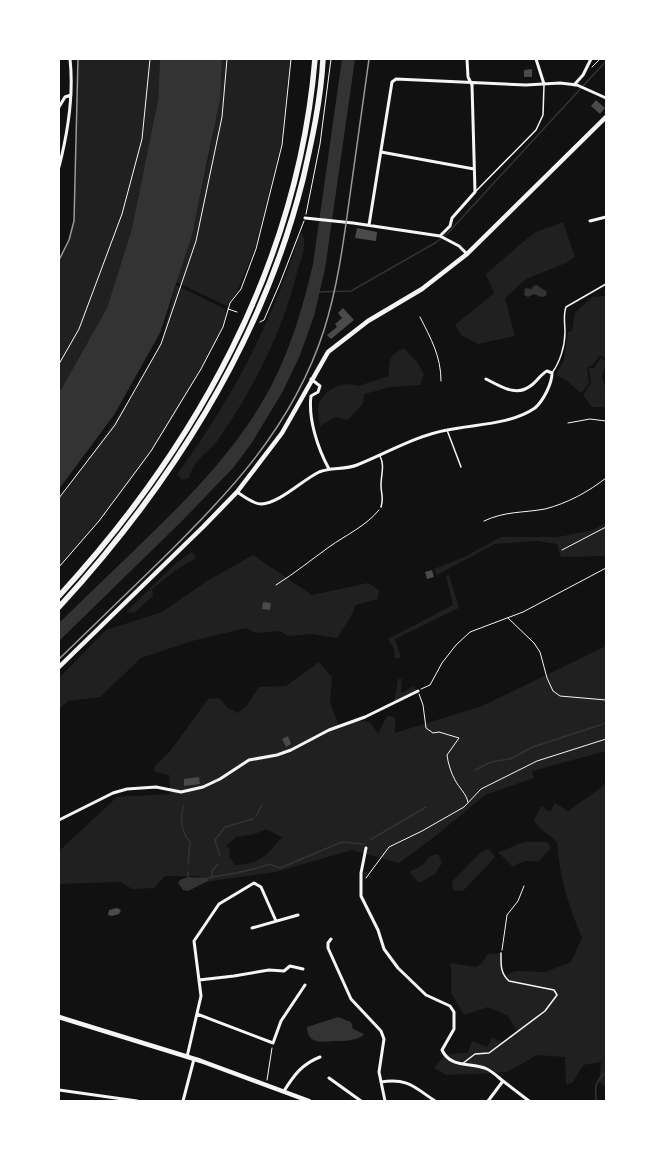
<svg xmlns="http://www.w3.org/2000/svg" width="665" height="1160" font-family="'IBM Plex Serif',serif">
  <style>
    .green { fill: #202020; fill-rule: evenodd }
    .water { fill: #333 }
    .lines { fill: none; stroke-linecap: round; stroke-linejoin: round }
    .stream { stroke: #333; stroke-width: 1.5 }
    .building { fill: #4a4a4a }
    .path { stroke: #f5f5f5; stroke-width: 1 }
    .service { stroke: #f5f5f5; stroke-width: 1.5 }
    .minor { stroke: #f5f5f5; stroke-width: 3 }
    .primary { stroke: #f5f5f5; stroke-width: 4.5 }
    .motorway { stroke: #f5f5f5; stroke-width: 5.5 }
    .rail { stroke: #9a9a9a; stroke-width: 1.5 }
  </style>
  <rect width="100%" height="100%" fill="#111"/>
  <!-- green -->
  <path class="green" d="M78,59h82l-2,41 -26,128 -25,80 -48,85v-134l10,-19 5,-19z
    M222,59h68l-9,85 -26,104 -18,44 -10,14 -51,-24c23,-70 41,-149 46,-223z
    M563,222l12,35 -9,6 -40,16 -21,19 10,38 -37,8 -17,-9 -6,-10 39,-32 -8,-19 38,-33 12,-9z
    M302,233c6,11 -1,26 -4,36 -15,61 -43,117 -78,168 -11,16 -26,21 -31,41l-7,2 -5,-6c53,-72 96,-152 122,-238z
    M176,285l49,24 1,5 -3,13c-22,43 -45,84 -71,124 -28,41 -60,79 -93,116v-69l11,-13 59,-85 32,-56z
    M606,296v63l-6,-4 -7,10 -6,2 2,16 -8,10 -14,-12 -11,-6 8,-15 4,-28 4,-1 3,-18 17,-16z
    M404,348l13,14 7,12 -4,11 -30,2 -25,7 -3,11 -14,15 -13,-3 -15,9c-1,-5 -2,-11 -2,-16 1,-19 24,-30 40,-24l31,-10c0,-15 -1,-20 15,-28z
    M601,358l5,3 -4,16 4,12v18h-14l-9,-12 8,-12 -2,-15h5z
    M606,523v33l-45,1 -4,-13 -20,-3 -42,3 -58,31 -3,-6 30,-12 37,-20h57l35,-7z
    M192,552l4,6 -20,12 -24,19 1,7 -19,17 -8,-1 50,-49z
    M253,555l59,40 56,-12 11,7 -1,9 -22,6 -6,13 -13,20 -25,-4 -24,2 -8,-5 -24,2 -10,-5 -54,13 -51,17 -41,39 -32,4 -9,8v-31l47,-48 56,-18 45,-31z
    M449,575l10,33 -64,31 6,19h-6l-1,-9 -6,-10 65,-34 -7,-29z
    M606,646v105l-74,20 2,7 -49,17 -47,39 -39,29 -47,-13 -76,22 -71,10 -5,-6h-35l-11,12 -22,1 -12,-7 -61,2v-33l58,-54 54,-3 -2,-19 -14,-3 -1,-5 17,-17 37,-51 11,-1 9,10 10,5 8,-6 13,-20 27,-1 33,-24 13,15 -2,26 10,25 12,-8 18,2 8,12 9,-18 8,1v16l87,-27zM266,829l16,8c-16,18 -21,27 -47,28l-6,-9 1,-6 -4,-4 10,-9 19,-3z
    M398,679h4l-1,14 13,-7 2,4 -22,12z
    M606,782v305l-7,-5 2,-20 -18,3 -11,18 -6,1 -1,-27 -28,-2 -30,17 -15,1 -46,2 -12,-7 11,-13 23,-3 4,-11 15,6 5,-9 11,4 14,-11 -9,-15 -20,-9 -24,8 -13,-22v-30l25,4 5,-3 7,-10 13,-1 1,19 2,4 12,-5 29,1 26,-10 11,-24c-13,-31 -23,-62 -25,-96l-15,-12 -8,-9 7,-15 9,6 5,-9 13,8 34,-24z
    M525,842h22l4,6 -13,14c-10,-2 -17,-1 -25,5l-15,-15c10,-2 17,-8 27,-10z
    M489,849l6,8 -32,34 -10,-1 -1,-8 29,-30z
    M438,854l4,9 -7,11 -16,9 -10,-11 14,-7 7,-9z"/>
  <!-- water -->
  <path class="water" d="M160,59h62l-2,40 -28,136 -32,98 -46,82 -55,74v-96l48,-85 25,-80 26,-128z
    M342,59h13l-30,210 -11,47 -14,39 -17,36 -32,53 -18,24 -51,53 -123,120v-18c31,-30 63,-61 94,-91 47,-46 94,-95 123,-156 17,-35 28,-73 37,-112z
    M537,285l10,7 -1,4 -5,1 -7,-3 -6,3 -4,-2 1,-7 7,1 1,-3z
    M188,877l20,1v3l-20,10 -5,-1 -5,-7 2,-3z
    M338,1017l13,5 2,7 11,5 -2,2c-8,5 -18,5 -27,5 -13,1 -27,4 -28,-14z"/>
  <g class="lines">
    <!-- stream -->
    <path class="stream" d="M319,292l32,-1 84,-48 12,-9 159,-173
      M475,770l16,-8 19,-3 23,-12 73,-24
      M184,806c-5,9 -2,28 6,36l-2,22
      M256,816l6,-11
      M370,840l56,-33
      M220,856l-5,-16 10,-13 28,-8
      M188,877v-5
      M208,878c21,-4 42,-6 61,-14l11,4 62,-26 21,2
      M212,878v-7l6,-7
      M596,1101c-1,-15 -1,-19 10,-29"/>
  </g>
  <!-- building -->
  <path class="building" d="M532,69v8h-8v-7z
    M596,100l9,8 -5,6 -9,-8z
    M357,228l20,4 -1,9 -21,-3z
    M343,308l11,12 -23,19 -4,-4 10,-8 -2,-3 7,-6 -4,-5z
    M432,570l2,7 -7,2 -2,-7z
    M263,602l8,1 -1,7 -8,-1z
    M288,736l3,8 -5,3 -4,-8z
    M199,777l1,7 -16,2v-7z
    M117,908l4,2 -2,4 -7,2 -4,-1 1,-5z"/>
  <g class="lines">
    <!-- path -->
    <path class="path" d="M592,67l8,-8
      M306,214l14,-70 11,-85
      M228,309l9,3
      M420,317c11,22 21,39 21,64
      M260,322l4,-2 16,-37 24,-62
      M59,364l20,-35 43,-115 20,-75 8,-80
      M568,423l22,-4 16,2
      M59,498l56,-73 46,-81 35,-103 26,-124 5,-58
      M484,521c21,-10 39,-8 61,-12 23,-6 43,-17 61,-31
      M562,550l44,-23
      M59,567l40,-46 52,-70 50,-82 22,-42 7,-24 11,-14 15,-40 26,-104 9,-86
      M276,585c19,-12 35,-25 53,-38 17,-12 37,-21 50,-37
      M508,618l26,25 6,9 7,26 6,13 7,5 46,4
      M421,689l9,-4 12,-22 14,-18 14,-13 53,-20 83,-44
      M419,694l4,11 3,23 7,5 6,-1 20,6 -12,17c1,8 4,18 8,25 4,8 11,13 13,22
      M366,878l23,-31 33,-16 42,-24 17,-18 56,-28 69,-22
      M502,950l5,-35 11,-14 6,-15
      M267,1080l5,-32"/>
    <!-- service -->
    <path class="service" d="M476,191l60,-61 7,-15 1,-30
      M552,373c8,-11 13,-27 13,-41 0,-9 -2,-17 1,-25l40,-23
      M447,430l14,37
      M380,456c5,10 1,18 1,29 0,9 3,13 0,22
      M462,1064l13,-10 14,-1 56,-42 12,-16 -3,-5 -45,-9c-9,-8 -8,-17 -8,-28"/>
    <!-- minor -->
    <path class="minor" d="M536,59l8,25
      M574,85l9,-10 8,-16
      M59,107l6,-10 6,-2
      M381,152l93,17
      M59,167c9,-35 15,-72 11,-108
      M305,218l48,5 87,13 19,10 8,8
      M590,221l16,-4
      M369,225l23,-143 4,-3 130,6 34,-2 17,2 29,13
      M440,236l10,-10 2,-8 23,-26 -3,-107 -4,-8 -1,-18
      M311,379l9,7 -2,6 -7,4c-3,23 7,53 18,73
      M237,492c6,4 16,12 24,12 19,-1 40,-23 58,-32 12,-5 26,-2 38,-7 30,-12 58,-29 90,-35 28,-6 63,-5 88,-22 8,-7 17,-24 17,-35l-5,-2c-6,3 -9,9 -14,13 -16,14 -31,3 -47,-5
      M59,820l54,-27 14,-4 29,-2 25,5 22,-5 17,-8 29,-19 28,-5 14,-5 38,-20 36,-13 53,-26
      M366,848l-5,25v23l17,34 6,19 14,19 28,27 24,11 4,6v17l-12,21c9,19 29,12 45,19 6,3 11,8 16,12
      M252,928l46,-13
      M331,939l-3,4v5l23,51 30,32 3,8 -5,33 6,29
      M199,980l35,-4 35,-6 15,1 6,-5 13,3
      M197,1014l76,29 8,-22 24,-36
      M187,1057l14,-61 -7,-55 25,-37 35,-21 7,4 15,34
      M329,1078l32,23
      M381,1082c27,-4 33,5 54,19
      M59,1090l78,11
      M284,1091c10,-16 18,-27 36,-34
      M183,1101l11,-42
      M488,1101l15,-20 26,20"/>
    <!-- primary -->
    <path class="primary" d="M59,667l144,-140 34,-35 45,-59 46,-81 40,-31 54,-32 45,-35 139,-137
      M59,1017l142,44 108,40"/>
    <!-- motorway -->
    <path class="motorway" d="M59,596c137,-149 239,-332 256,-537
      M59,607c113,-123 203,-264 244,-428 9,-39 18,-80 20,-120"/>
    <!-- rail -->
    <path class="rail" d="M59,260l10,-20 5,-19 4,-162
      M59,659c32,-31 64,-62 96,-93 72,-70 138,-139 169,-236 13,-41 19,-84 25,-128 7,-47 13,-95 20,-143"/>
  </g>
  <!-- border -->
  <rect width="665" height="1160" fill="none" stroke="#ffffff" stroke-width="120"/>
</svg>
